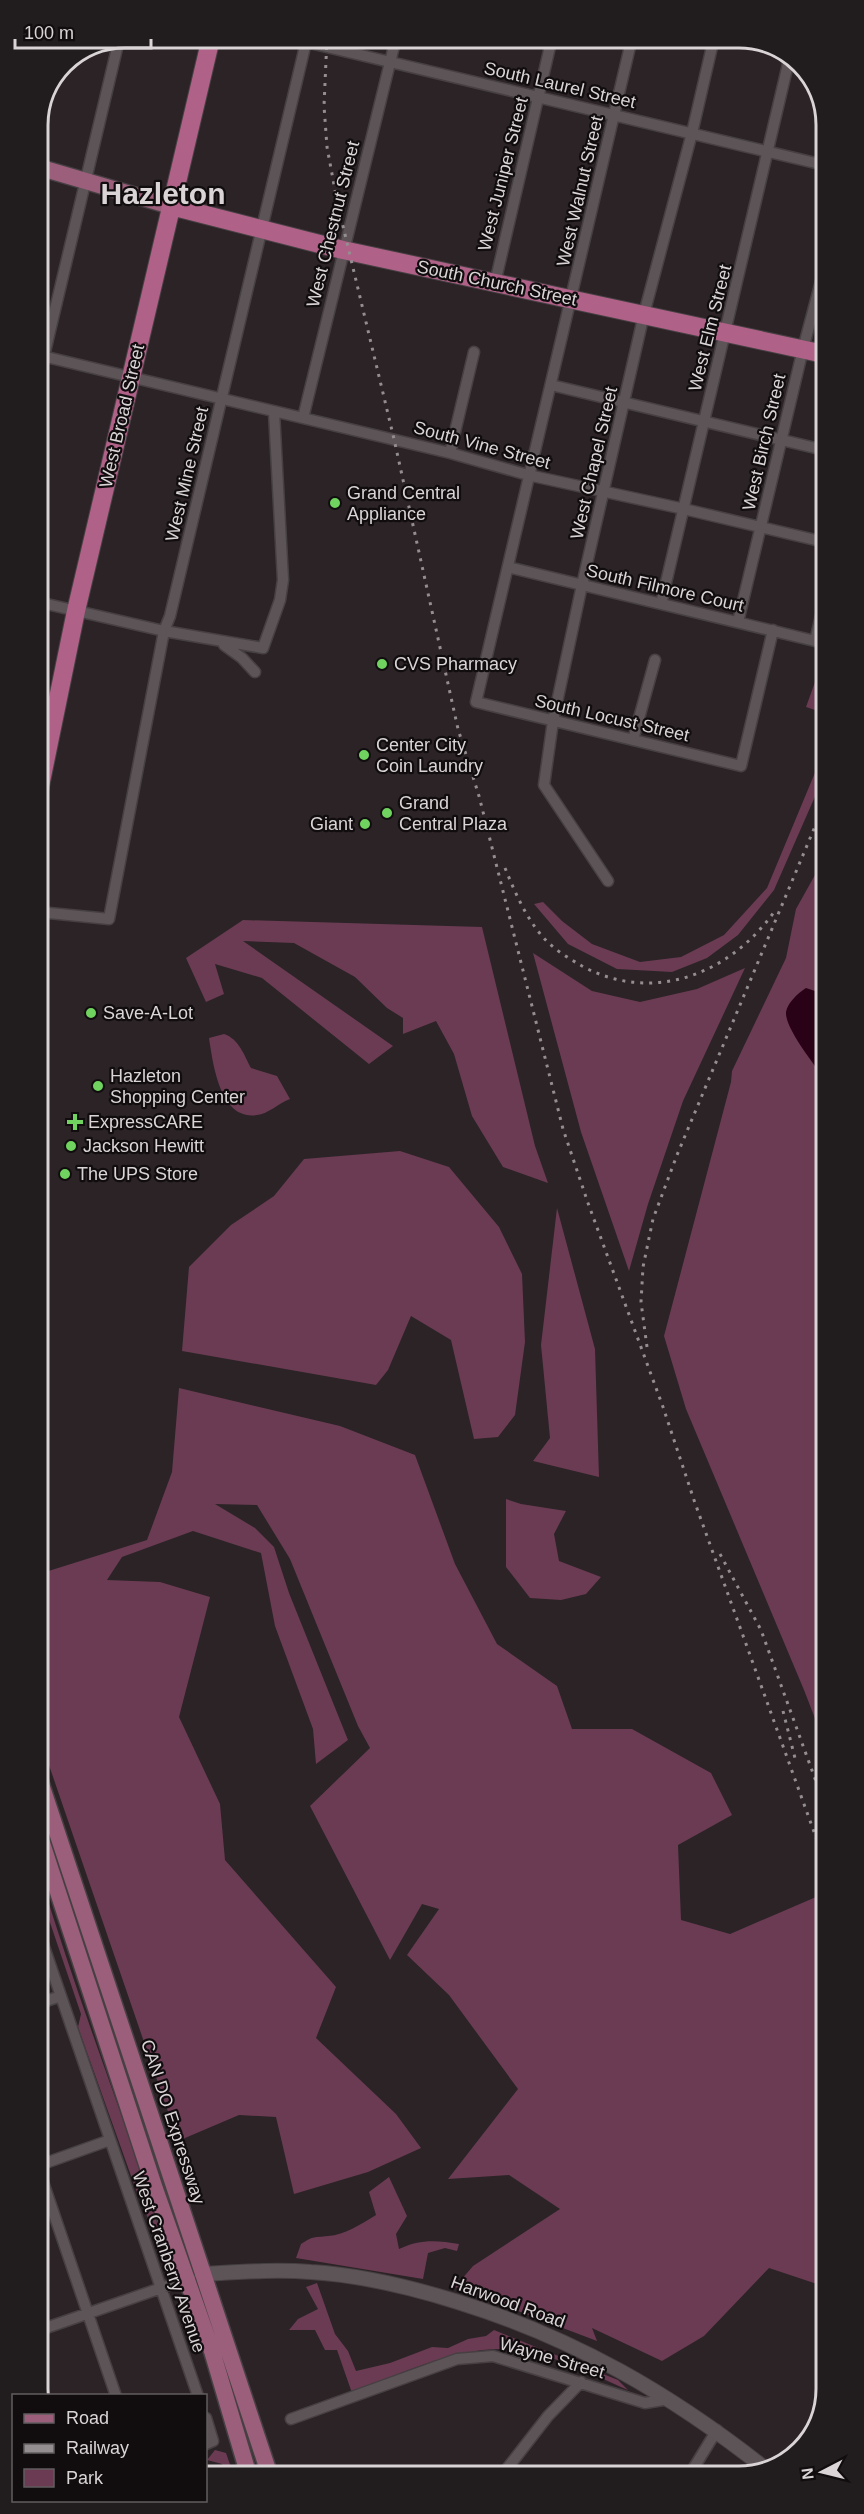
<svg xmlns="http://www.w3.org/2000/svg" width="864" height="2514" font-family="Helvetica,sans-serif">
  <style>
    .green { fill: #6a3b52 }
    .water { fill: #290218 }
    .lines { fill: none; stroke-linecap: round; stroke-linejoin: round }
    .minor-casing { stroke: #474043; stroke-width: 13 }
    .tertiary-casing { stroke: #474043; stroke-width: 16 }
    .primary-casing { stroke: #474043; stroke-width: 19 }
    .trunk-casing { stroke: #474043; stroke-width: 20 }
    .minor { stroke: #5d5458; stroke-width: 10 }
    .tertiary { stroke: #5d5458; stroke-width: 14 }
    .primary { stroke: #9b5e7b; stroke-width: 16 }
    .trunk { stroke: #b06187; stroke-width: 18 }
    .rail { stroke: #958e90; stroke-width: 3; stroke-dasharray: 3 6; stroke-linecap: butt }
    .poi-dot { fill: #70d35f; stroke: #110d0f; stroke-width: 2 }
    .labels { text-anchor: middle; stroke-width: 4.5; stroke-linejoin: round; paint-order: stroke }
    .street-label { font-size: 18px; fill: #dad4d6; stroke: #110d0f }
    .poi-label { font-size: 18px; fill: #dad4d6; stroke: #110d0f; text-anchor: start }
    .town-label { font-size: 30px; font-weight: bold; fill: #dad4d6; stroke: #110d0f }
    .rim { fill: none; stroke: #dad4d6; stroke-width: 3 }
  </style>
  <rect width="100%" height="100%" fill="#2b2326"/>
  <!-- green -->
  <path class="green" d="M824,657v56l-18,-6z
    M824,751v25l-50,114 -36,45 -31,23 -35,14 -55,-3 -49,-25 -34,-40 9,-2 19,19 30,23 48,18 41,-5 43,-22 43,-47z
    M825,857l1,890 -22,-57 -118,-281 -22,-73 67,-254 1,-11 54,-113 10,-49z
    M243,920l239,7 53,219 13,37 -45,-16 -31,-51 -18,-62 -18,-33 -33,13v-16l-16,-10 -32,-31 -61,-34 -51,-2 150,105 -24,18 -107,-86 -47,-14 9,30 -18,8 -20,-44z
    M533,953l59,38 48,11 57,-13 48,-21 -62,133 -35,103 -19,67 -48,-139z
    M224,1034c15,5 20,21 27,34l26,8 13,23c-11,4 -22,15 -33,16 -37,6 -44,-51 -48,-77z
    M400,1151l49,16 50,60 23,47 3,68 -10,73 -17,22 -24,2 -23,-99 -40,-24 -23,54 -12,15 -194,-34 7,-84 42,-42 43,-29 30,-37z
    M557,1208l38,141 4,128 -66,-16 17,-23 -9,-93z
    M179,1388l161,38 75,29 40,109 42,80 60,42 15,43h60l79,44 21,42 -54,30 3,75 49,14 86,-37 10,30v360l-57,-19 -65,68 -42,25 -70,-33 5,13 -142,-54 18,-21 87,-57 -51,-34 -61,4 70,-90 -69,-94 -42,-40 32,-46 -17,-5 -32,56 -80,-154 60,-58 -12,-22 -68,-167 -33,-54 -42,-1 40,24 19,19 15,46 59,147 -32,24 -3,-35 -38,-103 -14,-73 -68,-22 -71,26 -15,23 53,2 50,15 -31,120 41,87 5,56 111,127 -20,51 80,76 25,34 -53,24 -74,22 -18,-77 -37,-2 -61,26 -138,-402 -1,-165 108,-34 25,-68z
    M506,1499l15,5 45,7 -12,23 5,27 42,16 -15,17 -25,6 -31,-2 -24,-31z
    M40,1799l132,406 -12,-27 -120,-365z
    M40,1875c39,128 87,252 130,379l-4,8 -31,-75 -57,-160 3,-13 -41,-121z
    M389,2177l18,39 -11,18 3,15c20,-10 38,-9 60,-5l-2,7 -12,-3 -17,5 -5,26 -127,-21 5,-14c14,-9 12,-6 27,-8 17,-1 33,-12 48,-21l-7,-23z
    M317,2283l18,51 13,17 8,20 34,-8 42,-16 16,1 20,-9 18,-3 8,-6 124,50 10,10c-39,-17 -82,-40 -126,-41 -52,0 -103,25 -150,44l-15,-43h-12l-10,-20h-26l9,-11 20,-10 -12,-22z
    M215,2450l11,3 8,23h-9l-3,-12 -15,-4z"/>
  <!-- water -->
  <path class="water" d="M806,988l9,3 10,11v78c-10,-15 -38,-49 -39,-66 0,-10 12,-21 20,-26z"/>
  <g class="lines">
    <!-- minor casing -->
    <g class="minor-casing">
      <path id="minor" d="M289,38l535,127
        M632,38l-156,664 265,64 32,-136
        M495,283l57,-245
        M38,355l412,98 78,22 156,34 140,33
        M38,364l6,-8 75,-316
        M551,385l273,65
        M303,418l93,-380
        M450,453l24,-101
        M508,567l307,74 9,-38
        M38,602l126,29 99,17 17,-48 3,-20 -9,-168
        M661,604l128,-544
        M738,622l65,-273 21,-79
        M224,645l18,13 13,14
        M633,740l22,-80
        M608,881l-64,-96 9,-64 29,-136 62,-271 48,-181 22,-95
        M39,912l70,7 55,-288 6,-15 137,-578
        M40,1935l158,461
        M40,2003l21,-7
        M40,2165l70,-25
        M40,2173l76,223
        M40,2330l150,-52
        M206,2418l7,23 -7,3
        M291,2419l166,-60 36,-3 152,47 24,-4
        M690,2474l27,-44
        M502,2475l46,-59 33,-34"/>
    </g>
    <!-- tertiary casing -->
    <g class="tertiary-casing">
      <path id="tertiary" d="M202,2274c36,-2 73,-5 109,-2 50,3 99,15 147,30 116,36 213,92 309,168"/>
    </g>
    <!-- primary casing -->
    <g class="primary-casing">
      <path id="primary" d="M38,167l133,39
        M40,1781l230,695
        M40,1837l115,352 57,162 37,125"/>
    </g>
    <!-- trunk casing -->
    <g class="trunk-casing">
      <path id="trunk" d="M171,206l172,44 481,104
        M38,796l38,-185 135,-573"/>
    </g>
    <!-- minor -->
    <use href="#minor" class="minor"/>
    <!-- tertiary -->
    <use href="#tertiary" class="tertiary"/>
    <!-- primary -->
    <use href="#primary" class="primary"/>
    <!-- trunk -->
    <use href="#trunk" class="trunk"/>
    <!-- rail -->
    <path class="rail" d="M327,38l-3,68 3,41 10,54 57,238 64,290 21,67 84,333 25,74 75,204 32,96 131,362
      M505,868c10,24 20,48 37,68 10,12 26,22 40,30 70,38 147,9 192,-54
      M647,1347l-6,-45 2,-35 10,-48 24,-64 147,-350
      M720,1554l41,76 65,179
      M783,1711l12,47"/>
  </g>
  <!-- markers -->
  <g class="poi-dot">
    <circle cx="335" cy="503" r="6"/>
    <circle cx="382" cy="664" r="6"/>
    <circle cx="364" cy="755" r="6"/>
    <circle cx="387" cy="813" r="6"/>
    <circle cx="365" cy="824" r="6"/>
    <circle cx="91" cy="1013" r="6"/>
    <circle cx="98" cy="1086" r="6"/>
    <path d="M72 1113h6v6h6v6h-6v6h-6v-6h-6v-6h6z"/>
    <circle cx="71" cy="1146" r="6"/>
    <circle cx="65" cy="1174" r="6"/>
  </g>
  <g class="labels">
    <!-- street labels -->
    <g class="street-label">
      <text transform="translate(560 85) rotate(13)" y="6">South Laurel Street</text>
      <text transform="translate(503 174) rotate(-76)" y="6">West Juniper Street</text>
      <text transform="translate(580 191) rotate(-77)" y="6">West Walnut Street</text>
      <text transform="translate(333 224) rotate(-76)" y="6">West Chestnut Street</text>
      <text transform="translate(497 283) rotate(12)" y="6">South Church Street</text>
      <text transform="translate(710 328) rotate(-76)" y="6">West Elm Street</text>
      <text transform="translate(122 416) rotate(-77)" y="6">West Broad Street</text>
      <text transform="translate(764 442) rotate(-77)" y="6">West Birch Street</text>
      <text transform="translate(482 445) rotate(15)" y="6">South Vine Street</text>
      <text transform="translate(594 463) rotate(-77)" y="6">West Chapel Street</text>
      <text transform="translate(187 474) rotate(-77)" y="6">West Mine Street</text>
      <text transform="translate(665 588) rotate(13)" y="6">South Filmore Court</text>
      <text transform="translate(612 718) rotate(13)" y="6">South Locust Street</text>
      <text transform="translate(173 2122) rotate(72)" y="6">CAN DO Expressway</text>
      <text transform="translate(169 2262) rotate(71)" y="6">West Cranberry Avenue</text>
      <text transform="translate(508 2302) rotate(20)" y="6">Harwood Road</text>
      <text transform="translate(552 2358) rotate(16)" y="6">Wayne Street</text>
    </g>
    <!-- poi labels -->
    <g class="poi-label">
      <text x="347" y="499">Grand Central<tspan x="347" dy="21">Appliance</tspan></text>
      <text x="394" y="670">CVS Pharmacy</text>
      <text x="376" y="751">Center City<tspan x="376" dy="21">Coin Laundry</tspan></text>
      <text x="399" y="809">Grand<tspan x="399" dy="21">Central Plaza</tspan></text>
      <text x="353" y="830" text-anchor="end">Giant</text>
      <text x="103" y="1019">Save-A-Lot</text>
      <text x="110" y="1082">Hazleton<tspan x="110" dy="21">Shopping Center</tspan></text>
      <text x="88" y="1128">ExpressCARE</text>
      <text x="83" y="1152">Jackson Hewitt</text>
      <text x="77" y="1180">The UPS Store</text>
    </g>
    <!-- town labels -->
    <g class="town-label">
      <text x="163" y="204">Hazleton</text>
    </g>
  </g>
  <!-- crop -->
  <path d="M0 0H864V2514H0ZM125 48H739A77 77 0 0 1 816 125V2389A77 77 0 0 1 739 2466H125A77 77 0 0 1 48 2389V125A77 77 0 0 1 125 48Z" fill="#211d1f" fill-rule="evenodd"/>
  <path class="rim" d="M125 48H739A77 77 0 0 1 816 125V2389A77 77 0 0 1 739 2466H125A77 77 0 0 1 48 2389V125A77 77 0 0 1 125 48Z"/>
  <!-- legend -->
  <rect x="12" y="2394" width="195" height="108" fill="#110d0f" stroke="#615d5f" stroke-width="1.5"/>
  <rect x="24" y="2414" width="30" height="9" fill="#9b5e7b" stroke="#615d5f" stroke-width="1.5"/>
  <text x="66" y="2424" font-size="18" fill="#dad4d6">Road</text>
  <rect x="24" y="2444" width="30" height="9" fill="#958e90" stroke="#615d5f" stroke-width="1.5"/>
  <text x="66" y="2454" font-size="18" fill="#dad4d6">Railway</text>
  <rect x="24" y="2469" width="30" height="18" fill="#6a3b52" stroke="#615d5f" stroke-width="1.5"/>
  <text x="66" y="2484" font-size="18" fill="#dad4d6">Park</text>
  <!-- north arrow -->
  <g transform="translate(822 2472) rotate(263)" stroke="#110d0f" stroke-width="4.5" paint-order="stroke">
  <path d="M0-4.5L10 22L0 15L-10 22Z" fill="#dad4d6"/>
  <text y="-9" font-size="16" font-weight="bold" text-anchor="middle" fill="#dad4d6">N</text>
  </g>
  <!-- scale -->
  <path d="M15 39v9h136v-9" fill="none" stroke="#dad4d6" stroke-width="3"/>
  <text x="24" y="39" font-size="18" fill="#dad4d6" stroke="#110d0f" stroke-width="4.5" paint-order="stroke">100 m</text>
</svg>
